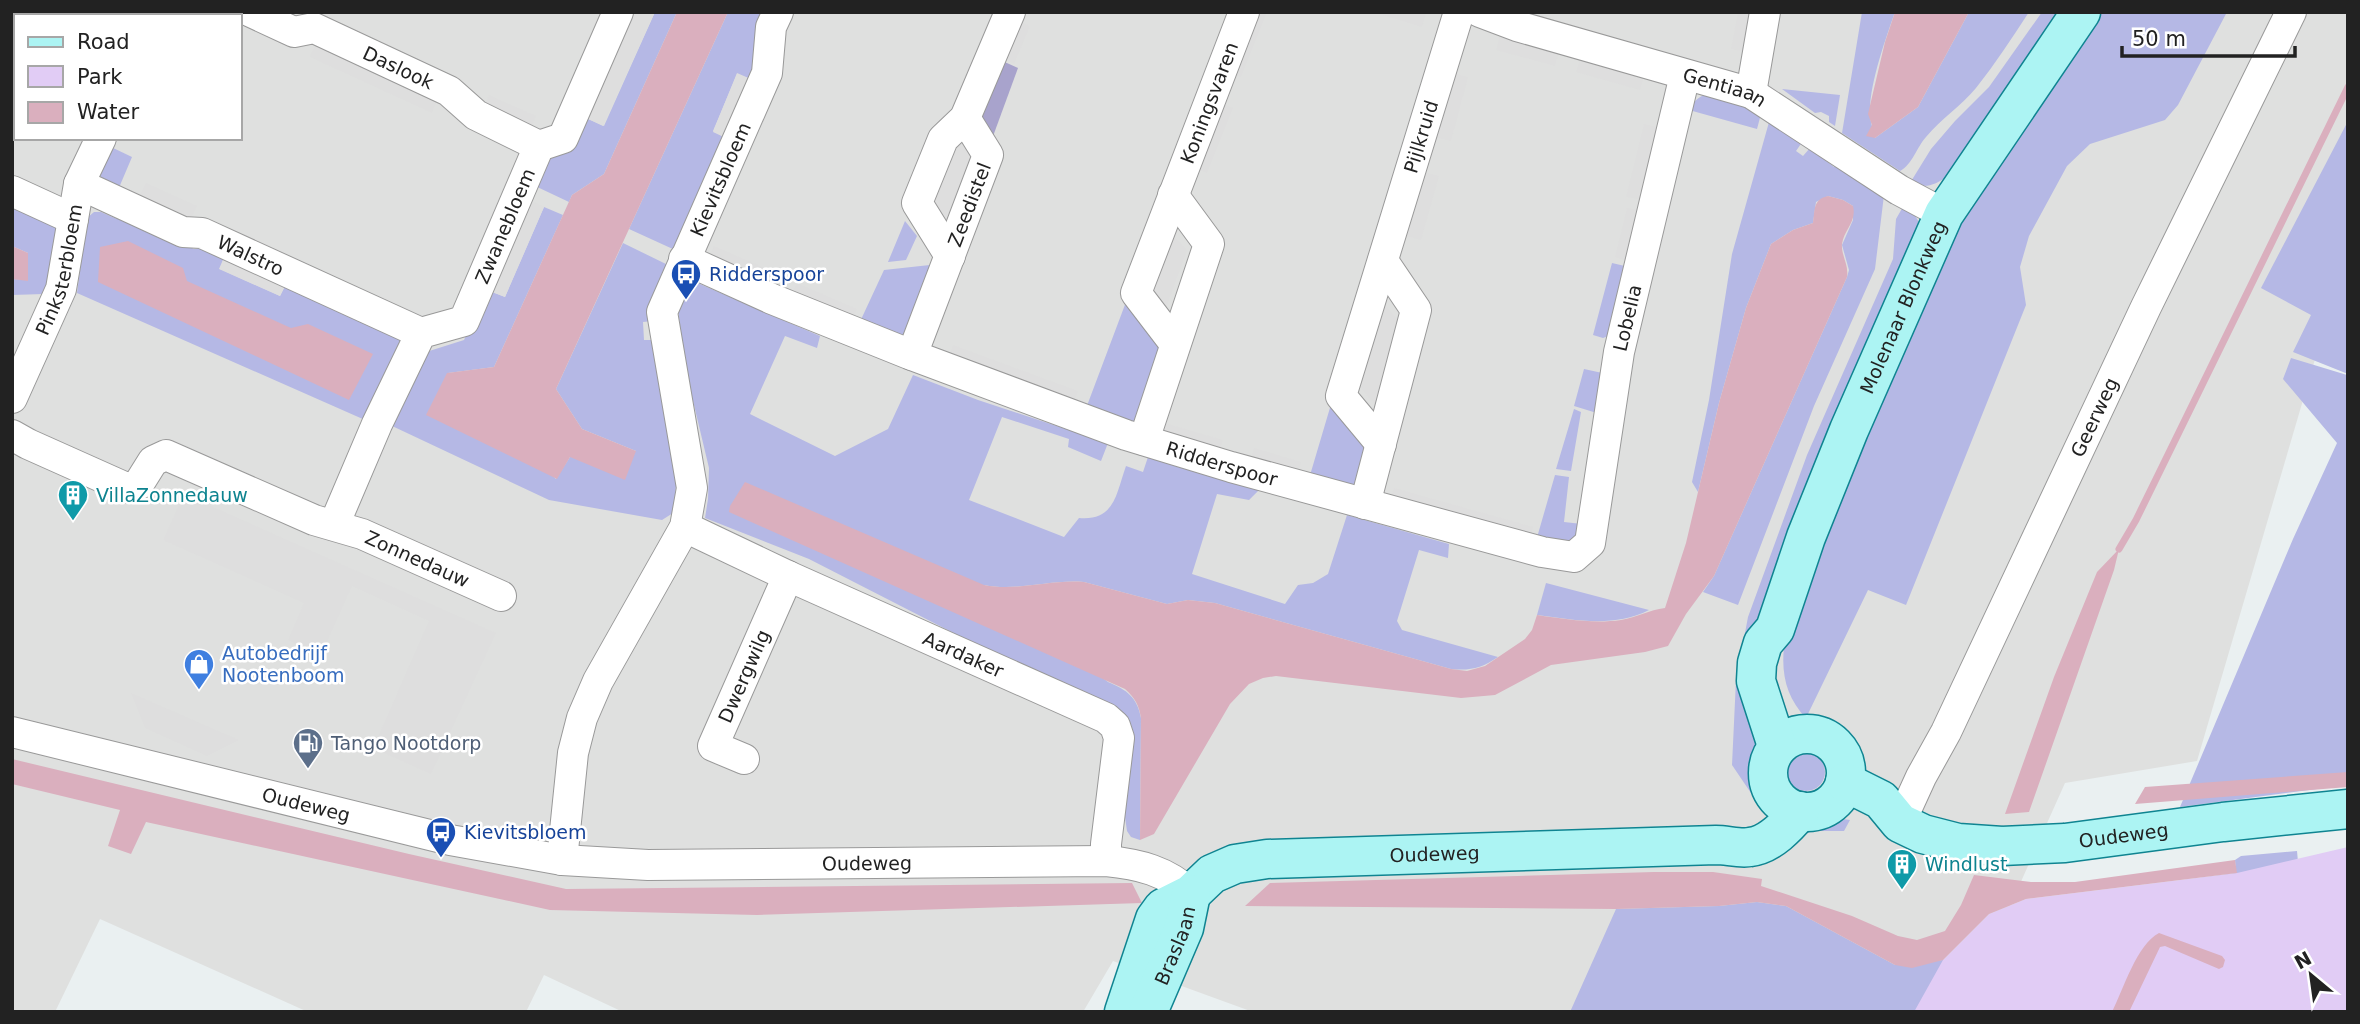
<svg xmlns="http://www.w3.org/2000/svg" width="2360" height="1024" font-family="'DejaVu Sans',sans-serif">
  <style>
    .residential { fill: #dfe0df; fill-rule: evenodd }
    .grass { fill: #b5b8e5 }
    .forest { fill: #a8a3cc }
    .park { fill: #e1ccf5 }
    .parking { fill: #dedede }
    .water { fill: #daafbe }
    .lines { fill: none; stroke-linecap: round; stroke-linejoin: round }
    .stream { stroke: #daafbe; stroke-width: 7 }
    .minor-casing { stroke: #999; stroke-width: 32 }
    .major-casing { stroke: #0f8491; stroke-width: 41 }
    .minor { stroke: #fff; stroke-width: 30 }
    .major { stroke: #acf4f3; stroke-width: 38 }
    .labels { text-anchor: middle; stroke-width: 5; stroke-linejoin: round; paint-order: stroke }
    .street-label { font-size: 19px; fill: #222; stroke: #fff }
    .transit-label { font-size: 19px; fill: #164399; stroke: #fff; text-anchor: start }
    .culture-label { font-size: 19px; fill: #0d838f; stroke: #fff; text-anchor: start }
    .shop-label { font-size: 19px; fill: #366cbe; stroke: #fff; text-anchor: start }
    .service-label { font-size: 19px; fill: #4e5e75; stroke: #fff; text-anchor: start }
  </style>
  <rect width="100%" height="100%" fill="#eaf0f1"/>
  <!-- residential -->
  <path class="residential" d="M12,12h2336v235l-151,514 -132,22 -84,188 -398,41h-330l-140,-51 -30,51h-359l-5,-2 -1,2h-95l-79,-37 -18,37h-218l-208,-93 -45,93h-43zM16,16h224v122h-224z"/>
  <!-- grass -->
  <path class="grass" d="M655,12h22l-73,162 -32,21 -3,7 -36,-17 13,-26 40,-41 18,8z
    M728,12h39l-14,68 -16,-6 -24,57 15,8 -53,111 -46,-21z
    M1862,12h33c-9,26 -30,83 -24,110 1,5 3,11 4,16l43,-31 51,-95h60c-17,26 -34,52 -53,76 -15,18 -35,31 -50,49 -9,10 -14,28 -26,34l-58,-38z
    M2042,12h19l-113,164c-13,9 -22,13 -38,7l21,-34 24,-28 34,-34z
    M2102,12h125l-49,93 -13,15 -75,24 -23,22 -38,70 -9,31 6,38 -120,300 -38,-15 -62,128c-19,-20 -25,-43 -22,-71l54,-165 144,-312z
    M1782,89l58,6 -5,31 -6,-4v-6l-8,-4 -6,1z
    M1716,92l46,18 -5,19 -68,-19c7,-13 13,-15 27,-18z
    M1771,115l34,23 -9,13 7,5 7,-8 24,19 4,-4 46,32 -9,74 -61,137 -76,199 -35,-13 11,-16 133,-299 2,-7 -7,-25 11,-25v-14l-10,-6 -15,-4 -12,6 -3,21 -20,7 -22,14 -25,64 -27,95 -21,89 -6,-10 17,-82 23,-146z
    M2348,121v253l-55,-22 18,-37 -50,-27z
    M109,146l23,11 -14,33c-27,-12 -19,-22 -9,-44z
    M12,202l40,18 6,11 -7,52 -7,11 -32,1v-16l16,1v-27l-16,-7z
    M1904,205l9,7 7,12 -170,432 14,87 -6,20 -3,36 -23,-34 4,-85 12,-63 59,-162 86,-196 3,-40z
    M544,207l19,8 -69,152 -46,6 108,106 14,-22 66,-6 -54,-22 -26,-40 67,-146 45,22 -16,56 -9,1 1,18h9l24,137 -4,36 -11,7 -113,-20 -159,-75 33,-72 41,-13 23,-50 18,7z
    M94,212h7l16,7 3,-5 74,35 16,-1 15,7 -5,14 60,27 7,-14 115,55 -37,83 -288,-127 10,-75z
    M905,221l12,15 -11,24 -18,2z
    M1612,263l17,4 -18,68 -8,3 -10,-3z
    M939,264l-34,75 -47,-13 26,-56z
    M693,281l127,55 -3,12 -32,-12 -35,78 85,42 53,-27 25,-54 65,25 130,43 -7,18 -33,-14 1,-8 -67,-22 -33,83 95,37 15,-19c36,3 37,-24 47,-52l17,6 5,-15 113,31 -12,12 -32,-6 -25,80 93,30 13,-19 15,-2 15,-9 19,-59 102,29 -1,14 -29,-8 -22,71 5,9 96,27c-16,11 -28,14 -47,12l-236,-66 -27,-3 -21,4 -83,-22c-34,-3 -67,10 -100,3l124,97c19,8 29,15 33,36l-1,122 -9,-3 -4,-6 -17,-118 -301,-154 -104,-41 3,-19 1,-31 -25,-105 -6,-55z
    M1126,302l36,50 -25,70 -11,3 -41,-14z
    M2291,358l56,17 1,410 -168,22 113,-268 44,-96 -54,-64z
    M1584,369l23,5 -7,40 -26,-8z
    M1332,401l40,48 -16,40 -48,-7z
    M1574,409l7,3 -10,59 -15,-2z
    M1555,475l14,2 -5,45 18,2 -8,22 -38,-5z
    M1546,583l103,27c-35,18 -74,10 -112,5z
    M1787 772a19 19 0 1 1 38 0a19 19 0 1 1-38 0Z
    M1828,817l22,3 -6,11h-31l-24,9 22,-19z
    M2297,851l1,11 -283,150h-445l46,-103 103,-3 38,-4 29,4 109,59 48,-5 229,-78 64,-9 -1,-13 6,-4z"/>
  <!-- forest -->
  <path class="forest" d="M998,59l20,9 -26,71 -15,-19z"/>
  <!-- park -->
  <path class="park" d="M2348,847v165h-434l29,-52 46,-46 37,-15 211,-26z"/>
  <!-- parking -->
  <path class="parking" d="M633,12h22l-52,114 -17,-8z
    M1250,12h17l-26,65 -15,-5z
    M1373,12h52l1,1 -4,14z
    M1738,12h19l-7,41 -19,-4z
    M1016,20l14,6 -16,38 -14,-7z
    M1500,34l59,17 -4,15 -59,-16z
    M315,44l122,56 -5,13 -122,-56z
    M1581,56l64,18 -5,16 -64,-18z
    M737,73l16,7 -25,59 -15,-7z
    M1453,73l15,4 -17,64 -16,-4z
    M489,95l47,21 -6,14 -47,-21z
    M1218,102l15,6 -26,65 -15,-6z
    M1644,124l16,4 -18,72 -16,-3z
    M964,131l16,26 -32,86 -25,-41z
    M1423,172l16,4 -18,64 -15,-4z
    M146,183l51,23 -6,13 -51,-24z
    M527,199l17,8 -39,90 -18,-7z
    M1627,208l17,4 -12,50 -17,-5z
    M1169,231l18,19 -21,58 -18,-26z
    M714,246l53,23 -7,17 -53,-23z
    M225,255l62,27 -7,14 -61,-27z
    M797,283l60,26 -7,16 -61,-25z
    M1378,297l22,25 -23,85 -23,-27z
    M953,345l125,46 -5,16 -126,-46z
    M1161,422l62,18 -5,16 -62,-18z
    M1254,448l47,14 -4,15 -48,-13z
    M1394,488l139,39 -4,15 -140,-39z
    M184,494l312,139 -65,141 -58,-26 56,-127 -77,-35 -31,69 -33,-15 16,-37 -141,-63z
    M131,693l108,47 -32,16 -62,-28z"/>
  <!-- water -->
  <path class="water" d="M677,12h51l-172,377 26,40 54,22 -11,29 -55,-23 -13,22 -131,-64 21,-42 47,-6 78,-172 32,-21z
    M1895,12h74l-51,95 -43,31 -9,-2 6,-11 -4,-11 17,-72z
    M1828,196l15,4 10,6c4,16 -9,23 -11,38 -1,11 7,21 5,33l-133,299 -28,38 -18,32 -23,6 -94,13 -56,30 -34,3 -185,-22 -13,2 -14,6 -19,20 -76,130 -14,6 1,-122c-2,-13 -6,-20 -16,-29l-396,-177 1,-6 15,-24 239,103c33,7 66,-6 100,-3l83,22 21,-4 27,3 236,66 16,2 18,-5 40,-27 7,-9 5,-15c28,4 56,9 84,5 16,-3 28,-10 44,-12l21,-65 33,-140 27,-95 25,-64 22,-14 20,-7c2,-13 0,-24 15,-27z
    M128,241l55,27 4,13 104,47 17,-4 65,30 -24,46 -251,-118 2,-35z
    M12,246l16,7v28l-16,-2z
    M2119,549l-5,21 -85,242 -24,2 49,-137 43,-105z
    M12,759l397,95 157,35 566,-6 10,20 -385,12 -207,-5 -404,-88 -15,32 -23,-8 12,-36 -108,-26z
    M2348,772v15l-213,17 10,-17z
    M2235,860l2,13 -211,26 -37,15 -46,46 -31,8 -17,-3 -109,-59 -29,-4 -38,4 -103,3 -371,-3 25,-23 384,-11h59l49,7 -1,7 91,30 46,20 19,4 28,-9 16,-26 13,-30 57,7h44z
    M2159,933l63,23 3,4 -2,7 -4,2 -54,-23 -5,1 -31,65h-17c11,-22 25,-68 47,-79z"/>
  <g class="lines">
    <!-- stream -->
    <path class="stream" d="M2119,549l17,-29 212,-433"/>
    <!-- minor casing -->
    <g class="minor-casing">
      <g id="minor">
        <path d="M152,12l6,2"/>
        <path id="s1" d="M251,12l43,20 20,-4 135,63 27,24 63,31"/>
        <path id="s2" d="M1480,12l37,14 234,67 148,97 45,24"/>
        <path d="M1751,93l14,-81"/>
        <path id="s3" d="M79,184l104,48 19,1 219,100"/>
        <path d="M12,191l61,28"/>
        <path d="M950,256l-33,-53 26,-64 22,-21 45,-106"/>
        <path id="s4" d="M684,259l88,40 137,55 217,81 105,32 311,85 32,5 16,-14 29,-191 66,-277"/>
        <path id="s5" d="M1175,344l-39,-51 108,-281"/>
        <path id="s6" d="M912,355l76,-200 -23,-37"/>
        <path id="s7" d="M12,398l49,-109 18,-105 22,-46"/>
        <path id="s8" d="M12,435l16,9 94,42 8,2 8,-3 15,-24 13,-6 148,65 48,14 139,62"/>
        <path d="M1144,440l65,-196 -36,-49"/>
        <path id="s9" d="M1381,444l-40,-48 118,-384"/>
        <path d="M1365,504l51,-194 -33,-49"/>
        <path id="s10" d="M334,525l43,-101 44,-91 43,-12 75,-175 24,-8 55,-126"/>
        <path id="s11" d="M685,527l103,49 318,142 9,8 4,12 -13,106v17"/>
        <path id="s12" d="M12,732l438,108 112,20 86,5 458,-4c33,3 61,10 85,33"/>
        <path id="s13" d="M744,759l-31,-13 75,-170"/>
        <path id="s14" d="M1900,823l21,-46 25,-45 200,-425 145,-295"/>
        <path id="s15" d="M562,860l11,-107 9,-35 16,-37 87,-154 7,-39 -30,-176 105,-239 4,-46 7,-15"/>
      </g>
    </g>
    <!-- major casing -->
    <g class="major-casing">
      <g id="major">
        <circle cx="1807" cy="773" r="39"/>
        <path id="s16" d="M1777,746l-21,-65 1,-18 6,-20 12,-14 31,-92 43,-107 95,-216 137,-202"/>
        <path id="s17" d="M1845,782l36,18 19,23 23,11 35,9 44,3 63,-3 158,-21 125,-13"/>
        <path id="s18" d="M1124,1012l31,-93 8,-11 28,-14 21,-20 23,-10 32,-5 449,-14c11,0 24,4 34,2 20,-2 38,-22 50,-36"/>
        <path id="s19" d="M1148,1012l36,-84 7,-34"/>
      </g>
    </g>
    <!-- minor -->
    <use href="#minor" class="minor"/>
    <!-- major -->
    <use href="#major" class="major"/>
  </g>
  <!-- icons -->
  <defs>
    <g id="bus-pin" transform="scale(1.575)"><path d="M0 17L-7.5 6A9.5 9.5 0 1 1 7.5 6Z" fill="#1a4fb4" stroke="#fff"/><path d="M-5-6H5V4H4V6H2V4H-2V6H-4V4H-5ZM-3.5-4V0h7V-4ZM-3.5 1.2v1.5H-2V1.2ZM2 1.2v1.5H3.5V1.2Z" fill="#fff"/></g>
    <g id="building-pin" transform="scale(1.575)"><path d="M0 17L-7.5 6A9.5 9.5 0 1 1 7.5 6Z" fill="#0f9aa8" stroke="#fff"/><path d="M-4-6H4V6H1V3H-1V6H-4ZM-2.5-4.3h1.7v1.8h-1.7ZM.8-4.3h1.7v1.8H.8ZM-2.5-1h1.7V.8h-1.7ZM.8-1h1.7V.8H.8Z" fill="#fff"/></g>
    <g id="shop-pin" transform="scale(1.575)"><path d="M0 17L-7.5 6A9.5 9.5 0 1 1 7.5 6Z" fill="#3f7fe0" stroke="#fff"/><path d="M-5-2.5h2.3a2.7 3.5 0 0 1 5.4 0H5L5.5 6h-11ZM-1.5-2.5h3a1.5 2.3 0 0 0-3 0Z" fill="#fff"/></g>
    <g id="fuel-pin" transform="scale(1.575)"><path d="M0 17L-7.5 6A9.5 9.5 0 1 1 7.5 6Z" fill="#5c6f8a" stroke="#fff"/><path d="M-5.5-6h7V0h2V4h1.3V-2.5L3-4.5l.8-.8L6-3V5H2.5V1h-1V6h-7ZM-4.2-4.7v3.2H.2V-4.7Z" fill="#fff"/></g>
  </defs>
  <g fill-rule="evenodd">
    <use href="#bus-pin" x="686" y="274"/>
    <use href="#building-pin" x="73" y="495"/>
    <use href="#shop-pin" x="199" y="664"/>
    <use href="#fuel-pin" x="308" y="743"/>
    <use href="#bus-pin" x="441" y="832"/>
    <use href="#building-pin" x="1902" y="864"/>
  </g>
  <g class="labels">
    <!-- street labels -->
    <g class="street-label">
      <text dy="7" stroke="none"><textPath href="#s1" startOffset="161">Daslook</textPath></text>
      <text dy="7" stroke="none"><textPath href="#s2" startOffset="256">Gentiaan</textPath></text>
      <text dy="7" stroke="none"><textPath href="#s5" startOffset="268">Koningsvaren</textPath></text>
      <text dy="7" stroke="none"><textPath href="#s9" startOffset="334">Pijlkruid</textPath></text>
      <text dy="7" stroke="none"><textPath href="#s15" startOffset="724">Kievitsbloem</textPath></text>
      <text dy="7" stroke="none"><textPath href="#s6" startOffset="161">Zeedistel</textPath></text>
      <text dy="7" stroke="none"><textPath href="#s10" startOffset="359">Zwanebloem</textPath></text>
      <text dy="7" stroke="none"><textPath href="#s3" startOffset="187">Walstro</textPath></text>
      <text dy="7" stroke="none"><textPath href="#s7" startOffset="138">Pinksterbloem</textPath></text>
      <text dy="7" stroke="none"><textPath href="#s16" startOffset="472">Molenaar Blonkweg</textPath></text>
      <text dy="7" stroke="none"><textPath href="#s4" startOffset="1190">Lobelia</textPath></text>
      <text dy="7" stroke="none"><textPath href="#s14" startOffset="450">Geerweg</textPath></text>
      <text dy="7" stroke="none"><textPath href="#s4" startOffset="576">Ridderspoor</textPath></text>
      <text dy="7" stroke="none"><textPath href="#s8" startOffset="453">Zonnedauw</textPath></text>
      <text dy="7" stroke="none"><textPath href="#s11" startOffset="306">Aardaker</textPath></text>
      <text dy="7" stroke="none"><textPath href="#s13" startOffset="110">Dwergwilg</textPath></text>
      <text dy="7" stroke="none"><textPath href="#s12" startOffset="303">Oudeweg</textPath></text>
      <text dy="7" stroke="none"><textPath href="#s17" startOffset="298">Oudeweg</textPath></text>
      <text dy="7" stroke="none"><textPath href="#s18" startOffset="397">Oudeweg</textPath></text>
      <text dy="7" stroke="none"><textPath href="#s12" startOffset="870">Oudeweg</textPath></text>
      <text dy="7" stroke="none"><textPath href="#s19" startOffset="72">Braslaan</textPath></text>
    </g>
    <!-- transit labels -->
    <g class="transit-label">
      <text x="709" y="281">Ridderspoor</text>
      <text x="464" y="839">Kievitsbloem</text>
    </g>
    <!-- culture labels -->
    <g class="culture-label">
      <text x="96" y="502">VillaZonnedauw</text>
      <text x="1925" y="871">Windlust</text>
    </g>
    <!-- shop labels -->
    <g class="shop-label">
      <text x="222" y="660">Autobedrijf<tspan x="222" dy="22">Nootenboom</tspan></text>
    </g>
    <!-- service labels -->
    <g class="service-label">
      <text x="331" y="750">Tango Nootdorp</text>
    </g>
  </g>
  <!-- border -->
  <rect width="2360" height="1024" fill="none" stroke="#222222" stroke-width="28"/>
  <!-- legend -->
  <rect x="14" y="14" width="228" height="126" fill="#ffffff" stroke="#a7a7a7" stroke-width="2"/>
  <rect x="28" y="37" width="35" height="10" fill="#acf4f3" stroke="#a7a7a7" stroke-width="2"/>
  <text x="77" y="49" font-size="21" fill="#222222">Road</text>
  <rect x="28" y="66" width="35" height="21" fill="#e1ccf5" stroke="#a7a7a7" stroke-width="2"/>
  <text x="77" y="84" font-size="21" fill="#222222">Park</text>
  <rect x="28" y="102" width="35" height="21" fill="#daafbe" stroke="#a7a7a7" stroke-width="2"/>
  <text x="77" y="119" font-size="21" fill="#222222">Water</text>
  <!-- north arrow -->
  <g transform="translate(2311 975) rotate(331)" stroke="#ffffff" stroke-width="5" paint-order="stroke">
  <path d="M0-5L12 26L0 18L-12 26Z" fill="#222222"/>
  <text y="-10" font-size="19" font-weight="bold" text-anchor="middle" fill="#222222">N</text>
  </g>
  <!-- scale -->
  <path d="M2122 46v10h173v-10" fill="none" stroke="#222222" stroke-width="3.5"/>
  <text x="2132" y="46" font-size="21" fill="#222222" stroke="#ffffff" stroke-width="5" paint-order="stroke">50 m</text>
</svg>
